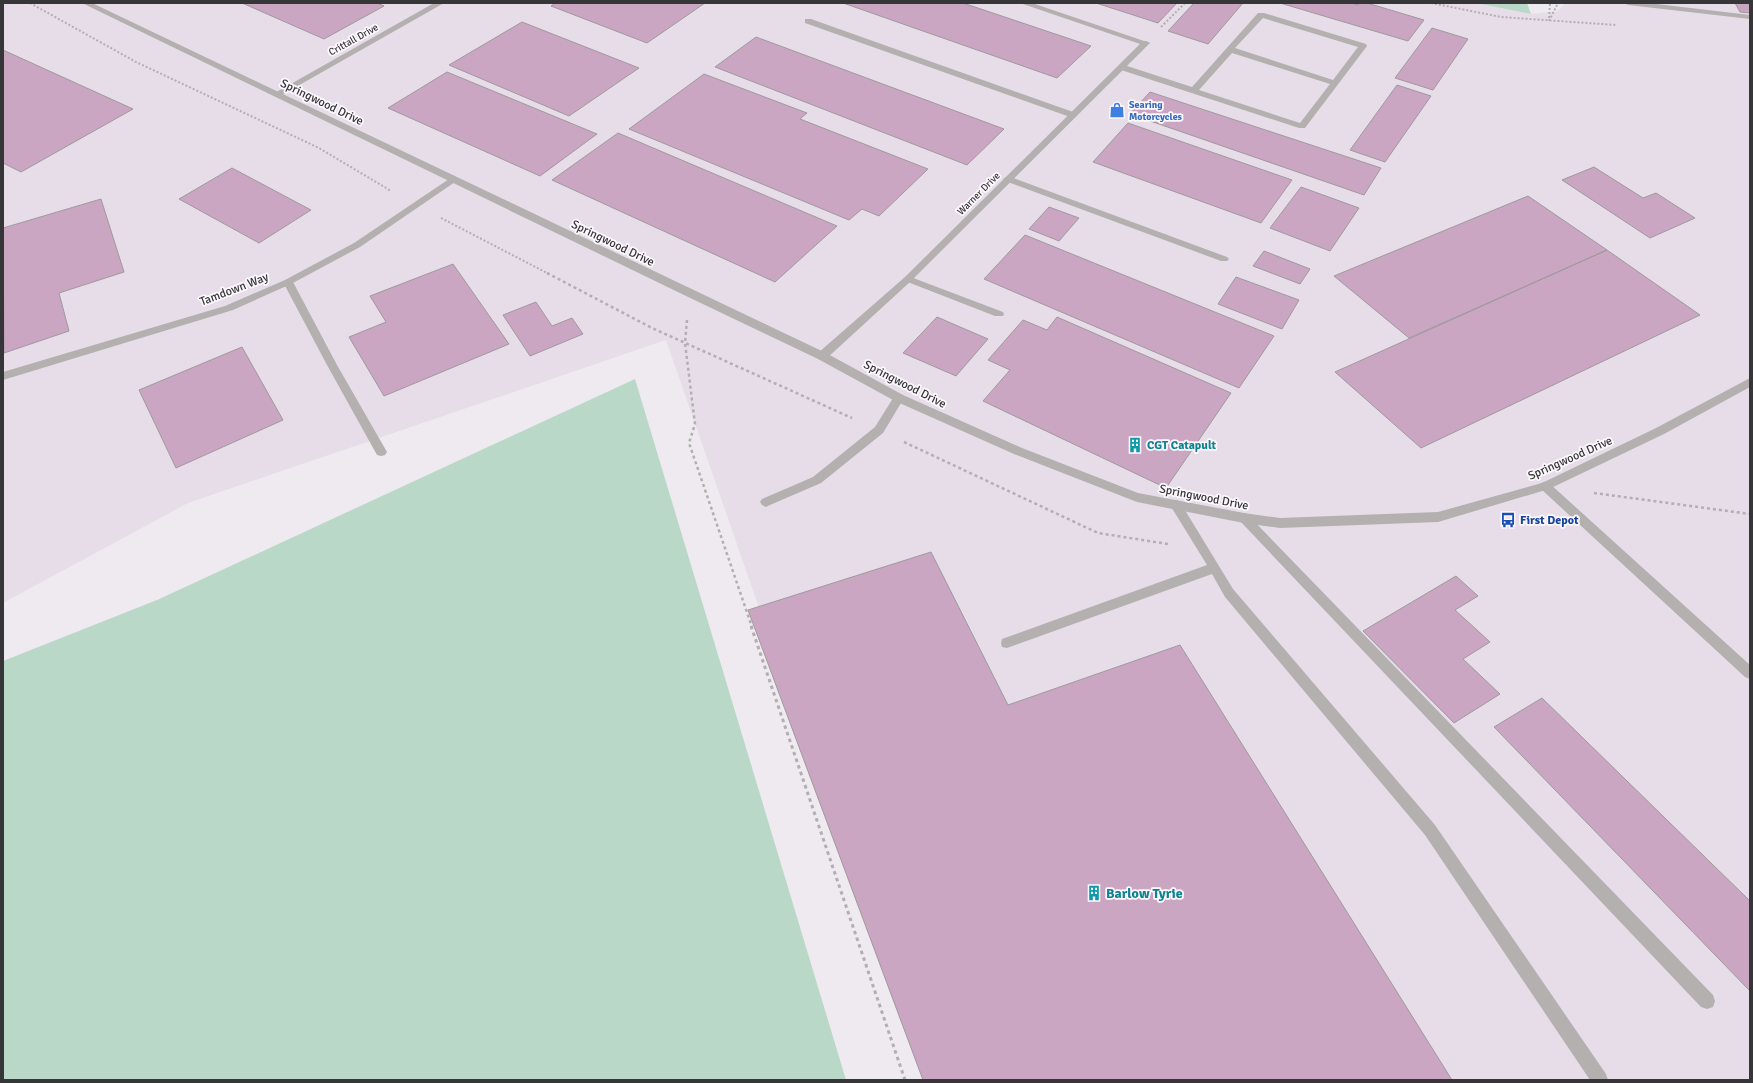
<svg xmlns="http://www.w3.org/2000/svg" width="1753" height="1083" font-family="Signika,sans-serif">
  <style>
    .built { fill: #e6dde9 }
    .green { fill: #b9d8c8 }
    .building { fill: #caa6c2; stroke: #9f999d }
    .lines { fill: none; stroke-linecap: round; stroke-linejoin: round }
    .path-far2 { stroke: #b2aeb3; stroke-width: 2; stroke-dasharray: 2 2; stroke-linecap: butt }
    .path-far1 { stroke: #b2aeb3; stroke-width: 2.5; stroke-dasharray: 3 3; stroke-linecap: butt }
    .path { stroke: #b2aeb3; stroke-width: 3; stroke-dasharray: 3.5 3.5; stroke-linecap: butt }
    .service { fill: #b3b0af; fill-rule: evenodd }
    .minor { fill: #b3b0af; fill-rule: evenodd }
    .tertiary { fill: #b3b0af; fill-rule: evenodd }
    .labels { text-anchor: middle; stroke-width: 3.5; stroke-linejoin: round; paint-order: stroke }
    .far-street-label { font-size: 10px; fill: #363537; stroke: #fcf8fe }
    .far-shop-label { font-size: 10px; font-weight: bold; fill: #366cbe; stroke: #fcf8fe; text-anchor: start }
    .street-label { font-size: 12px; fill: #363537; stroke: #fcf8fe }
    .culture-label { font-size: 12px; font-weight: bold; fill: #0d838f; stroke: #fcf8fe; text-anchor: start }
    .transit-label { font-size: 12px; font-weight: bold; fill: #164399; stroke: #fcf8fe; text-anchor: start }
    .near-culture-label { font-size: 14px; font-weight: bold; fill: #0d838f; stroke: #fcf8fe; text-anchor: start }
  </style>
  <rect width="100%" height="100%" fill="#efeaf0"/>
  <!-- built -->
  <path class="built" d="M3,3h1473l55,11 27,-3 7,-8h185v1077h-827l-257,-740 -478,163 -185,100z"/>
  <!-- green -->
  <path class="green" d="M1476,3h51l4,11z
    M635,379l211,701h-843v-419l154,-61z"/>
  <!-- building -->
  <path class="building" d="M242,3h135l7,3 -60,33z
    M555,3h150l-58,40 -96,-37z
    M843,3h120l128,43 -34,32z
    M1096,3h81l-19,20z
    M1194,3h49l-35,41 -40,-13z
    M1280,3h72l6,2 1,-2h8l57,17 -16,21z
    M1733,3h17v10l-10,-1 -5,-9z
    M522,22l117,46 -70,48 -120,-51z
    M1432,28l36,11 -35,51 -38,-12z
    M756,37l248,92 -37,36 -252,-98z
    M3,50l130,59 -112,63 -18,-9z
    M447,72l150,62 -57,42 -152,-68z
    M704,74l103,39 -7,6 128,50 -49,47 -17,-7 -13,11 -220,-91z
    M1397,85l34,11 -46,66 -35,-12z
    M1150,92l231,76 -17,27 -234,-81z
    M1128,123l164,57 -31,43 -168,-61z
    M618,133l219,93 -62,56 -223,-102z
    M1594,167l49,31 13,-5 39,25 -45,20 -88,-58z
    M232,168l79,42 -52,33 -80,-44z
    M1301,187l58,21 -29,43 -60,-23z
    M1528,196l79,54 -198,88 -75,-62z
    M101,199l23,73 -65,21 10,38 -65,22 -1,-125z
    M1049,207l30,11 -20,23 -30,-12z
    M1025,235l249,101 -35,52 -255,-109z
    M1607,250l93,65 -279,133 -86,-76z
    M1264,251l46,18 -10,15 -47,-18z
    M453,264l56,80 -125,52 -35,-59 37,-15 -16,-26z
    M1236,277l63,23 -17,29 -64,-25z
    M536,302l16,24 20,-8 11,16 -53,22 -27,-41z
    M937,317l51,22 -32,37 -53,-23z
    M1057,317l174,76 -65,95 -183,-87 27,-31 -22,-10 35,-40 24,10z
    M242,347l41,73 -107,48 -37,-78z
    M931,552l77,153 172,-60 272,435h-529l-175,-470z
    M1456,576l22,20 -23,14 35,32 -27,17 37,35 -46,29 -91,-92z
    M1542,698l208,203v90l-256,-264z"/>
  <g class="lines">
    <!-- path-far2 -->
    <path class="path-far2" d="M30,3l106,59 183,86 72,43
      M1431,3l70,14 115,8
      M1549,18l1,-15
      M1549,21l9,-18
      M1161,27l24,-24
      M441,218l108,56"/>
    <!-- path-far1 -->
    <path class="path-far1" d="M547,273l105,55 200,90
      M687,320l-2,23 10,81 -6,19 63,184
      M904,442l194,91 70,11
      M1594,493l156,21"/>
    <!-- path -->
    <path class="path" d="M751,626l154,454"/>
    <!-- service -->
    <path class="service" d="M1020,3h12l118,40 -4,2h-3z
      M1624,3h24l102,12v4l-122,-14z
      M1258,13h6l102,31 1,2 -62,82h-6l-181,-59 -1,-2 4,-2h3l68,22zM1263,18l95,29 -25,33 -98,-32zM1232,53l98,31 -30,39 -101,-33z
      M805,19h6l265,94 1,2 -1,2h-6l-265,-94z
      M1008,176l219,81 2,2 -2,2h-6l-216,-80 -2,-2z
      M908,276l95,36 1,2 -1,2h-8l-90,-35 -2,-2z
      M288,279l5,3 44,83 50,87 -2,3 -4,1 -4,-1 -50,-90 -44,-83z
      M899,394l4,1 1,3 -21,35 -62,50 -51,22 -4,2 -4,-2 -2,-3 2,-3 51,-22 62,-50 20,-32z
      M1545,482l4,1 201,182v14l-5,-2 -204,-188 -2,-3 2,-3z
      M1176,500l4,2 53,87 202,236 171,249 2,6h-18l-165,-245 -200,-238 -13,-23 -205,74 -5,-1 -1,-4 1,-4 205,-74 -37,-60 2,-3z
      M1244,513l4,2 465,480 2,6 -2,6 -6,2 -6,-2 -461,-486 -2,-3 2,-3z"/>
    <!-- minor -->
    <path class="minor" d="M434,3h10l-164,93 -3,1 -4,-3z
      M1143,41h3l4,2 -239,238 -85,78h-8l-1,-3 1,-3 87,-76z
      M452,177l3,1 2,2 -2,2 -95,65 -69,37 -58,26 -230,70v-8l222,-66 60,-26 69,-37z"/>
    <!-- tertiary -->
    <path class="tertiary" d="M82,3h10l734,350 77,42 119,53 116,45 106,20 36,5 158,-6 104,-29 114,-55 94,-50v9l-86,47 -115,55 -111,33 -158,6 -36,-5 -107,-21 -123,-48 -119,-53 -77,-42 -134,-64z"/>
  </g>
  <!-- icons -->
  <defs>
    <g id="shop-bare" transform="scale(1.2)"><path d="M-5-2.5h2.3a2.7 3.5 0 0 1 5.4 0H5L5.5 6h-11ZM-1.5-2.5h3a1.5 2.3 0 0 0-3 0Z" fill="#3f7fe0" stroke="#fcf8fe" stroke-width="2.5" paint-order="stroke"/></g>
    <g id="building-bare" transform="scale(1.2)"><path d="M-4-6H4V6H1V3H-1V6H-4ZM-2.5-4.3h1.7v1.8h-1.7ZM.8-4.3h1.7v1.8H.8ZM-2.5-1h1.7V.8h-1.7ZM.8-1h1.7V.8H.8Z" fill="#0f9aa8" stroke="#fcf8fe" stroke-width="2.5" paint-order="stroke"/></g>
    <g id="bus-bare" transform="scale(1.2)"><path d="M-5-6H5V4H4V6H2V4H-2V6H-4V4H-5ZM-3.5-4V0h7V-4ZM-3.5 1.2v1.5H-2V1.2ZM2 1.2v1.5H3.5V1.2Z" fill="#1a4fb4" stroke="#fcf8fe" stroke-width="2.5" paint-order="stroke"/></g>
  </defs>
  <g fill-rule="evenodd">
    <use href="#shop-bare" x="1117" y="110"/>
    <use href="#building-bare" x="1135" y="445"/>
    <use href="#bus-bare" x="1508" y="520"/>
    <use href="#building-bare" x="1094" y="893"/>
  </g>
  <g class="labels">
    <!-- far-street labels -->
    <g class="far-street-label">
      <text transform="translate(353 39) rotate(-29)" y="4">Crittall Drive</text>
      <text transform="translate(978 193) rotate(-45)" y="4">Warner Drive</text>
    </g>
    <!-- far-shop labels -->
    <g class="far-shop-label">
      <text x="1129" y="108">Searing<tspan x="1129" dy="12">Motorcycles</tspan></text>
    </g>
    <!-- street labels -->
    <g class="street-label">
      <text transform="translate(322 102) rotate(26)" y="4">Springwood Drive</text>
      <text transform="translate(613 243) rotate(26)" y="4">Springwood Drive</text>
      <text transform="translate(234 289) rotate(-21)" y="4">Tamdown Way</text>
      <text transform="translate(905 384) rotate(27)" y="4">Springwood Drive</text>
      <text transform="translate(1570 458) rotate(-24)" y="4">Springwood Drive</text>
      <text transform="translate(1204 497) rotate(11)" y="4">Springwood Drive</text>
    </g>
    <!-- culture labels -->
    <g class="culture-label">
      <text x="1147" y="449">CGT Catapult</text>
    </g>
    <!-- transit labels -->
    <g class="transit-label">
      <text x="1520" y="524">First Depot</text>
    </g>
    <!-- near-culture labels -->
    <g class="near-culture-label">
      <text x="1106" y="898">Barlow Tyrie</text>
    </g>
  </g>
  <!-- border -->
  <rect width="1753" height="1083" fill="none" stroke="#363537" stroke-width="8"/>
</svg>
